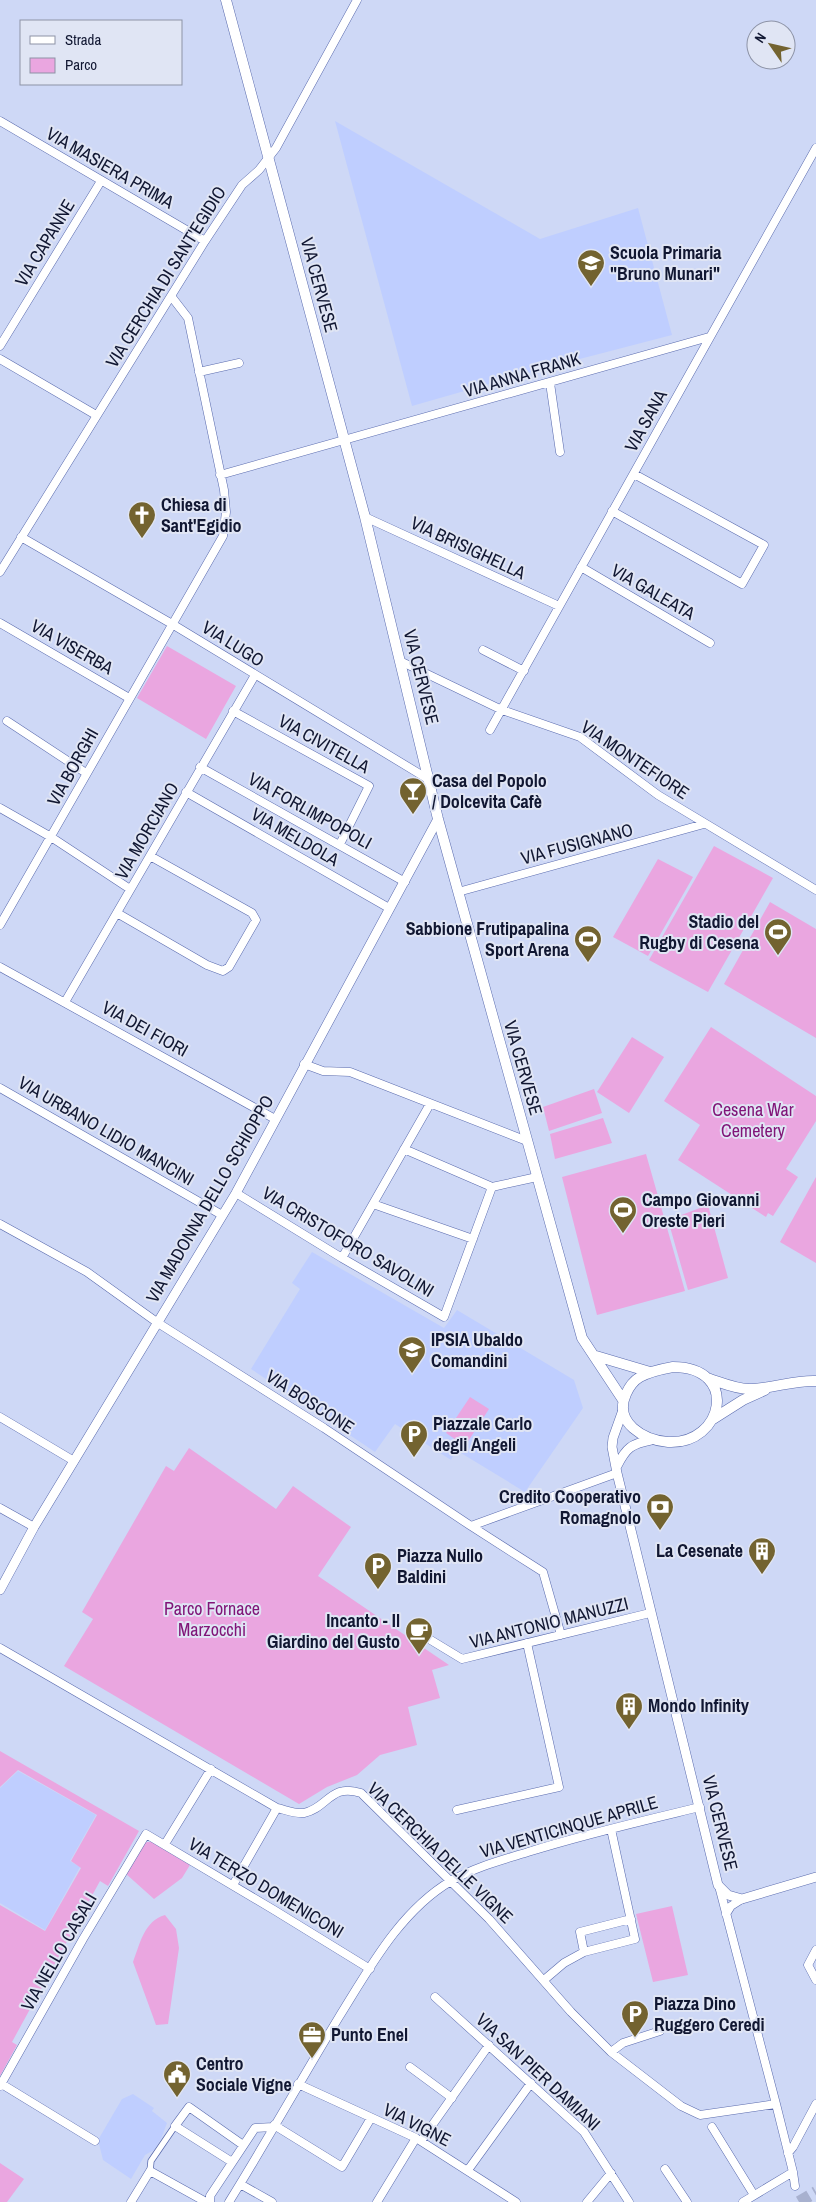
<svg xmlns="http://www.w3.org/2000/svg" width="816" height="2202" font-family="'Archivo Narrow',sans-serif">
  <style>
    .built { fill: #bfceff }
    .green { fill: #eaa6e0 }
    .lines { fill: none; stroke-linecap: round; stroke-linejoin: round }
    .trunk-tunnel { stroke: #a8b1cf; stroke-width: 12; stroke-dasharray: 12 6; stroke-linecap: butt }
    .pedestrian-casing { stroke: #5a6bae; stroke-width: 7 }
    .minor-casing { stroke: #5a6bae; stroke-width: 9 }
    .tertiary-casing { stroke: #5a6bae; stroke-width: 10 }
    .secondary-casing { stroke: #5a6bae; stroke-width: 11 }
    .pedestrian { stroke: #fff; stroke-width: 5.5 }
    .minor { stroke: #fff; stroke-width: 8 }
    .tertiary { stroke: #fff; stroke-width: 9 }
    .secondary { stroke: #fff; stroke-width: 10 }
    .labels { text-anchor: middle; stroke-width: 4; stroke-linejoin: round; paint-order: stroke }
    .street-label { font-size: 18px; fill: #111732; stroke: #e0e5f4 }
    .poi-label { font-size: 18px; font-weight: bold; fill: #111732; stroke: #e0e5f4; text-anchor: start }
    .park-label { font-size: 18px; fill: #801578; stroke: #e0e5f4 }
  </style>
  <rect width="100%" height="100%" fill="#ced8f6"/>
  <!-- built -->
  <path class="built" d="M335,121l205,118 98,-31 34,127 -127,33 -133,38z
    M312,1252l132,76 13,-18 117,70 9,28 -58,84 -69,-42 -5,10 -56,-36 -20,28 -124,-83 49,-80 -8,-6z
    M18,1771l78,44 -26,46 10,6 -35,63 -45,-27v-115z
    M133,2094l21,14 -2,3 15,12 -6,16 -7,11 -9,5 -14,24 -28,-19 -5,-20 24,-41z"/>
  <!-- green -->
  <path class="green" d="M167,646l69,40 -30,53 -69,-41z
    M714,846l59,32 -65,114 -59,-32z
    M658,859l35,18 -45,79 -35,-19z
    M770,902l46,27v109l-92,-54z
    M711,1027l105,69v25l-30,48 12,8 -25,39 -5,-3 -2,4 -88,-57 22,-35 -36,-24z
    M632,1037l32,20 -35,56 -32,-21z
    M594,1089l8,24 -53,18 -6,-24z
    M603,1118l9,25 -57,16 -5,-25z
    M646,1154l39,137 -88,24 -35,-138z
    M816,1177v86l-36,-21z
    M708,1205l20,73 -40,12 -20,-70z
    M470,1397l19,12 -24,37 -19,-13z
    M189,1448l87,61 17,-23 58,41 -33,49 131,89 -17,5 8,28 -32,9 9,38 -37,10 -23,20 -30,12 -28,17 -235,-138 29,-47 -11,-7 84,-146 8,5z
    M0,1751l139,80 -31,55 -8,-5 -88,161 5,3 -17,31v-171l45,26 36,-63 -10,-7 26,-46 -79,-45 -18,17z
    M147,1842h5l38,23 -8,13 -28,21 -29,-26 17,-28z
    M672,1906l16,69 -35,7 -17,-68z
    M165,1915l11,14 3,19 -11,76 -12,1 -23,-63c7,-18 11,-41 32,-47z
    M0,2163l24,16 -17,23h-7z"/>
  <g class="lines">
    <!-- trunk-tunnel -->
    <path class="trunk-tunnel" d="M799,2202l17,-10"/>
    <!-- pedestrian casing -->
    <g class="pedestrian-casing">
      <path id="pedestrian" d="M150,2171l1,-10 24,-35"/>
    </g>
    <!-- minor casing -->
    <g class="minor-casing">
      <path id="minor" d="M0,121l205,120
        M0,346l101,-165
        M0,359l96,56
        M199,372l40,-9
        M550,383l10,69
        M220,475l489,-138
        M612,511l130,73 22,-39 -130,-71
        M365,517l194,89
        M21,537l151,87 256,155
        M581,567l129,76
        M0,572l205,-331 37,-56 17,-15 17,-22 81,-148
        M0,623l129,75
        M483,650l41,21
        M400,661l102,49 78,27 78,58 158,95
        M233,711l136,75 -29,58
        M7,721l79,52
        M490,730l326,-582
        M200,767l205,115
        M186,792l203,116
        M0,808l51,29 79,52
        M458,892l246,-68
        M117,913l90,52 16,6 6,-4 27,-47 -4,-7 -102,-57
        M0,925l223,-389 3,-24 -2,-22 -36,-172 -17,-22
        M0,967l275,152
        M65,1002l190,-327
        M304,1064l19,7 27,1 177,69
        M0,1088l222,127
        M404,1149l88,38
        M492,1187l45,-10
        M236,1193l106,65 102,59 48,-130
        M373,1204l100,35
        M0,1224l87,48 71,51 166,105 147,98 146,-53
        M342,1258l88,-154
        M0,1417l74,44
        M0,1508l34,19
        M471,1526l72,46 18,63
        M429,1639l33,20 188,-46
        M0,1648l277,160c9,2 18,6 27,5 24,-5 26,-30 57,-20l128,126 82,93 40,40 70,54 19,9 76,-11
        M457,1810l102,-23 -32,-144
        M165,1844l46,-75
        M233,1885l44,-77
        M719,1886l57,218 17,68 2,14
        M726,1914l5,-8 11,-7
        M816,1950l-8,15 8,15
        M584,1952l-4,-20 51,-13
        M544,1980l20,-17 20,-11 51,-13 -24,-110
        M435,1997l149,135 45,70
        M611,2052l12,-9 37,-12
        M410,2067l42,31
        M0,2083l95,58
        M298,2084l118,54 100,64
        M0,2086l83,-147 63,-105 128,76 96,59
        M274,2125l68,42 29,-49
        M712,2127l42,68
        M421,2141l68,-96
        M788,2153l5,-6 23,-43
        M232,2162l-57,-36 14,-19 54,38
        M665,2169l22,33
        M468,2170l63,-87
        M240,2184l32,18
        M131,2202l19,-31 56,31
        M210,2202v-6l45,-68 18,-1
        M229,2202c38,-61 73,-124 110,-185 30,-48 61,-106 112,-136 24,-14 51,-21 77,-29 57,-18 114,-31 172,-45
        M377,2202l39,-64
        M587,2202l24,-29
        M743,2202l50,-30"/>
    </g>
    <!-- tertiary casing -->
    <g class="tertiary-casing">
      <path id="tertiary" d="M623,1410l-10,28 -1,9 5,26 101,412 10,10 14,4 74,-22
        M617,1466c9,-18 14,-22 34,-26
        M0,1590l34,-63 202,-334 202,-374"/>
    </g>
    <!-- secondary casing -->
    <g class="secondary-casing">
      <path id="secondary" d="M226,0l139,517 73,302 144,519 41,62
        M596,1356l54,16
        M673,1367c67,0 51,78 -5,75 -24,-2 -55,-19 -42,-48 3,-7 7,-13 14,-17 10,-6 22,-8 33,-10z
        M707,1378c13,4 28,11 42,11 23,0 44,-9 67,-8
        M713,1419l30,-19 22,-10"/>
    </g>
    <!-- pedestrian -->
    <use href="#pedestrian" class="pedestrian"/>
    <!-- minor -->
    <use href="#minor" class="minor"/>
    <!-- tertiary -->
    <use href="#tertiary" class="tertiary"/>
    <!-- secondary -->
    <use href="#secondary" class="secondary"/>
  </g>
  <!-- icons -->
  <defs>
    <g id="school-pin" transform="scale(1.4375)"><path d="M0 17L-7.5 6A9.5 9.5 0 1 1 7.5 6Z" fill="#736330" stroke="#e0e5f4"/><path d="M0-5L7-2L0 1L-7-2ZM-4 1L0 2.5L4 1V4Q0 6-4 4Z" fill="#fff"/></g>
    <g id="church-pin" transform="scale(1.4375)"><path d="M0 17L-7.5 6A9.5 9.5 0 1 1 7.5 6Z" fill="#736330" stroke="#e0e5f4"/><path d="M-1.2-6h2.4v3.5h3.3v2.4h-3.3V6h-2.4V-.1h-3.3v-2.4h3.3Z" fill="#fff"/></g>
    <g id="bar-pin" transform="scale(1.4375)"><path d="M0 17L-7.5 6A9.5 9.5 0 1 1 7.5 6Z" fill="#736330" stroke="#e0e5f4"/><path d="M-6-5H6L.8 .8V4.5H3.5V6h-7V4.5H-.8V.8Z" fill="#fff"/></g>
    <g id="stadium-pin" transform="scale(1.4375)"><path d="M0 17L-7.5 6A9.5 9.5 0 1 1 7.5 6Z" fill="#736330" stroke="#e0e5f4"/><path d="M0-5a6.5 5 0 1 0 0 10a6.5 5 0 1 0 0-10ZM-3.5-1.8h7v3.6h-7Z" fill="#fff"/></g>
    <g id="parking-pin" transform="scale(1.4375)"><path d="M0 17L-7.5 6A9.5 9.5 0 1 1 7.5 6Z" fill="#736330" stroke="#e0e5f4"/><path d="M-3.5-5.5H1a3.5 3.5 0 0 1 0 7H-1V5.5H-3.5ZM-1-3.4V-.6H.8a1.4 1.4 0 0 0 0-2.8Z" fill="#fff"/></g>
    <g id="bank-pin" transform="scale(1.4375)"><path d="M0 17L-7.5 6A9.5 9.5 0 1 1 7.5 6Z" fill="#736330" stroke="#e0e5f4"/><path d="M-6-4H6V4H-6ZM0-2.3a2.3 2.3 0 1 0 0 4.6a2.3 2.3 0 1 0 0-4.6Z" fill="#fff"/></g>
    <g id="building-pin" transform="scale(1.4375)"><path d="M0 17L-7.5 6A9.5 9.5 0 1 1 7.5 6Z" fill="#736330" stroke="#e0e5f4"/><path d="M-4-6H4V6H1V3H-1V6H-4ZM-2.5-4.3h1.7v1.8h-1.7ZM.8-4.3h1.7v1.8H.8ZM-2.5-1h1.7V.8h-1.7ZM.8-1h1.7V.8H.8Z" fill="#fff"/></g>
    <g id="cafe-pin" transform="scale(1.4375)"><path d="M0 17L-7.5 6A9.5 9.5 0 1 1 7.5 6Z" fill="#736330" stroke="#e0e5f4"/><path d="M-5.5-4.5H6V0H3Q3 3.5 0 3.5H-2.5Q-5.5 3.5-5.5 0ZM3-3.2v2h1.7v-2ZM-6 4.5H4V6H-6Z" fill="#fff"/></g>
    <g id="office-pin" transform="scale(1.4375)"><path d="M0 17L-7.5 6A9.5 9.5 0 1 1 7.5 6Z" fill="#736330" stroke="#e0e5f4"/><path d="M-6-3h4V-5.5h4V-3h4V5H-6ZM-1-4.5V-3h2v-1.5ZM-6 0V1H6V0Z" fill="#fff"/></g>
    <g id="civic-pin" transform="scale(1.4375)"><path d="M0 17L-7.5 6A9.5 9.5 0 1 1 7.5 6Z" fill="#736330" stroke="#e0e5f4"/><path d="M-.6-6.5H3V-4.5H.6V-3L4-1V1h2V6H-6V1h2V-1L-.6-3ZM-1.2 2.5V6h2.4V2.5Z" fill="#fff"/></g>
  </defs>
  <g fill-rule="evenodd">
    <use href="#school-pin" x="591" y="263"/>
    <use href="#church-pin" x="142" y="515"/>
    <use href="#bar-pin" x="413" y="791"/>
    <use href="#stadium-pin" x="778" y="932"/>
    <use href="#stadium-pin" x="588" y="939"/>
    <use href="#stadium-pin" x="623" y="1210"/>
    <use href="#school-pin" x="412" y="1350"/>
    <use href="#parking-pin" x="414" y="1434"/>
    <use href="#bank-pin" x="660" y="1507"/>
    <use href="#building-pin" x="762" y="1551"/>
    <use href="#parking-pin" x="378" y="1566"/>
    <use href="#cafe-pin" x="419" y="1631"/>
    <use href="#building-pin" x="629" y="1706"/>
    <use href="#parking-pin" x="635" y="2014"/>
    <use href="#office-pin" x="312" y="2035"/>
    <use href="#civic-pin" x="177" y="2074"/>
  </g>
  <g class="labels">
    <!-- street labels -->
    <g class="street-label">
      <text transform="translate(110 168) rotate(30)" y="6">VIA MASIERA PRIMA</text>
      <text transform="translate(45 243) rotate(-59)" y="6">VIA CAPANNE</text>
      <text transform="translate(166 277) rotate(-58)" y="6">VIA CERCHIA DI SANT'EGIDIO</text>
      <text transform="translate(319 285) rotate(75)" y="6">VIA CERVESE</text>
      <text transform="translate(522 375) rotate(-16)" y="6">VIA ANNA FRANK</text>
      <text transform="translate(646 421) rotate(-61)" y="6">VIA SANA</text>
      <text transform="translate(468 548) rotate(25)" y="6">VIA BRISIGHELLA</text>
      <text transform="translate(653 592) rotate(30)" y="6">VIA GALEATA</text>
      <text transform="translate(233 644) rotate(32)" y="6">VIA LUGO</text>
      <text transform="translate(72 647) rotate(30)" y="6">VIA VISERBA</text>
      <text transform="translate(421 677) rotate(76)" y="6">VIA CERVESE</text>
      <text transform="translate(324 744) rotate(29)" y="6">VIA CIVITELLA</text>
      <text transform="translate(635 760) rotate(34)" y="6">VIA MONTEFIORE</text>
      <text transform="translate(73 767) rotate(-61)" y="6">VIA BORGHI</text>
      <text transform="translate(310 811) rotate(29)" y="6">VIA FORLIMPOPOLI</text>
      <text transform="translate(147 831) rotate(-60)" y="6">VIA MORCIANO</text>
      <text transform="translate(295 837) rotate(30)" y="6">VIA MELDOLA</text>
      <text transform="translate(577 844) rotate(-15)" y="6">VIA FUSIGNANO</text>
      <text transform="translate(145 1029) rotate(29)" y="6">VIA DEI FIORI</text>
      <text transform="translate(523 1068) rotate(74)" y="6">VIA CERVESE</text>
      <text transform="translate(106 1131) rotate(30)" y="6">VIA URBANO LIDIO MANCINI</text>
      <text transform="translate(210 1199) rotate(-60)" y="6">VIA MADONNA DELLO SCHIOPPO</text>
      <text transform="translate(348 1242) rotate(31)" y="6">VIA CRISTOFORO SAVOLINI</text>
      <text transform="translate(310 1402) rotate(33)" y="6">VIA BOSCONE</text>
      <text transform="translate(549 1623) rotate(-14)" y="6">VIA ANTONIO MANUZZI</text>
      <text transform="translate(720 1823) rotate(76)" y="6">VIA CERVESE</text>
      <text transform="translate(569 1827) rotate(-16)" y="6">VIA VENTICINQUE APRILE</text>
      <text transform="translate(440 1853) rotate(44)" y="6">VIA CERCHIA DELLE VIGNE</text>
      <text transform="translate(266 1888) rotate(31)" y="6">VIA TERZO DOMENICONI</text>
      <text transform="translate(59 1952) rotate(-60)" y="6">VIA NELLO CASALI</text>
      <text transform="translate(538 2072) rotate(43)" y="6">VIA SAN PIER DAMIANI</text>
      <text transform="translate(417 2125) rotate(27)" y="6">VIA VIGNE</text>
    </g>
    <!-- poi labels -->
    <g class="poi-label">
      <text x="610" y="259">Scuola Primaria<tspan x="610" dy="21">"Bruno Munari"</tspan></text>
      <text x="161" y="511">Chiesa di<tspan x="161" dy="21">Sant'Egidio</tspan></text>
      <text x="432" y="787">Casa del Popolo<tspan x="432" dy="21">/ Dolcevita Cafè</tspan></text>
      <text x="759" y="928" text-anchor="end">Stadio del<tspan x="759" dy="21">Rugby di Cesena</tspan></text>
      <text x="569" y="935" text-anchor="end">Sabbione Frutipapalina<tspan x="569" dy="21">Sport Arena</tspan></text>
      <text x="642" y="1206">Campo Giovanni<tspan x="642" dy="21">Oreste Pieri</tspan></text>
      <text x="431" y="1346">IPSIA Ubaldo<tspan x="431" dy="21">Comandini</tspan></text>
      <text x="433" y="1430">Piazzale Carlo<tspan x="433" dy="21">degli Angeli</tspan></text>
      <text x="641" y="1503" text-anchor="end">Credito Cooperativo<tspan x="641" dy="21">Romagnolo</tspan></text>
      <text x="743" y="1557" text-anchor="end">La Cesenate</text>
      <text x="397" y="1562">Piazza Nullo<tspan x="397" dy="21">Baldini</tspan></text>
      <text x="400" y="1627" text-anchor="end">Incanto - Il<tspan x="400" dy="21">Giardino del Gusto</tspan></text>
      <text x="648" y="1712">Mondo Infinity</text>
      <text x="654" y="2010">Piazza Dino<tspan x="654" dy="21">Ruggero Ceredi</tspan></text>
      <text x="331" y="2041">Punto Enel</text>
      <text x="196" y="2070">Centro<tspan x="196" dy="21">Sociale Vigne</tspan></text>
    </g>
    <!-- park labels -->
    <g class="park-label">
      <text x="753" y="1116">Cesena War<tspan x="753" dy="21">Cemetery</tspan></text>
      <text x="212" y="1615">Parco Fornace<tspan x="212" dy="21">Marzocchi</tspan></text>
    </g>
  </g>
  <!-- legend -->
  <rect x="20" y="20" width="162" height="65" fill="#e0e5f4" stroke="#8d93a6"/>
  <rect x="30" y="36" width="25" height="8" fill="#ffffff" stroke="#8d93a6"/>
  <text x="65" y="45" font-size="15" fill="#111732">Strada</text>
  <rect x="30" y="58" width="25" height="15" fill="#eaa6e0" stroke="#8d93a6"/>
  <text x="65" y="70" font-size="15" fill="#111732">Parco</text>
  <!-- north arrow -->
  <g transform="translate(771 45) rotate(304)"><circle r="24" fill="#e0e5f4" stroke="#8d93a6"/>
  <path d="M0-4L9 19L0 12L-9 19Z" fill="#736330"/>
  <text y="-8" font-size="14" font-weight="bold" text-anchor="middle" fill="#111732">N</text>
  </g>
</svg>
